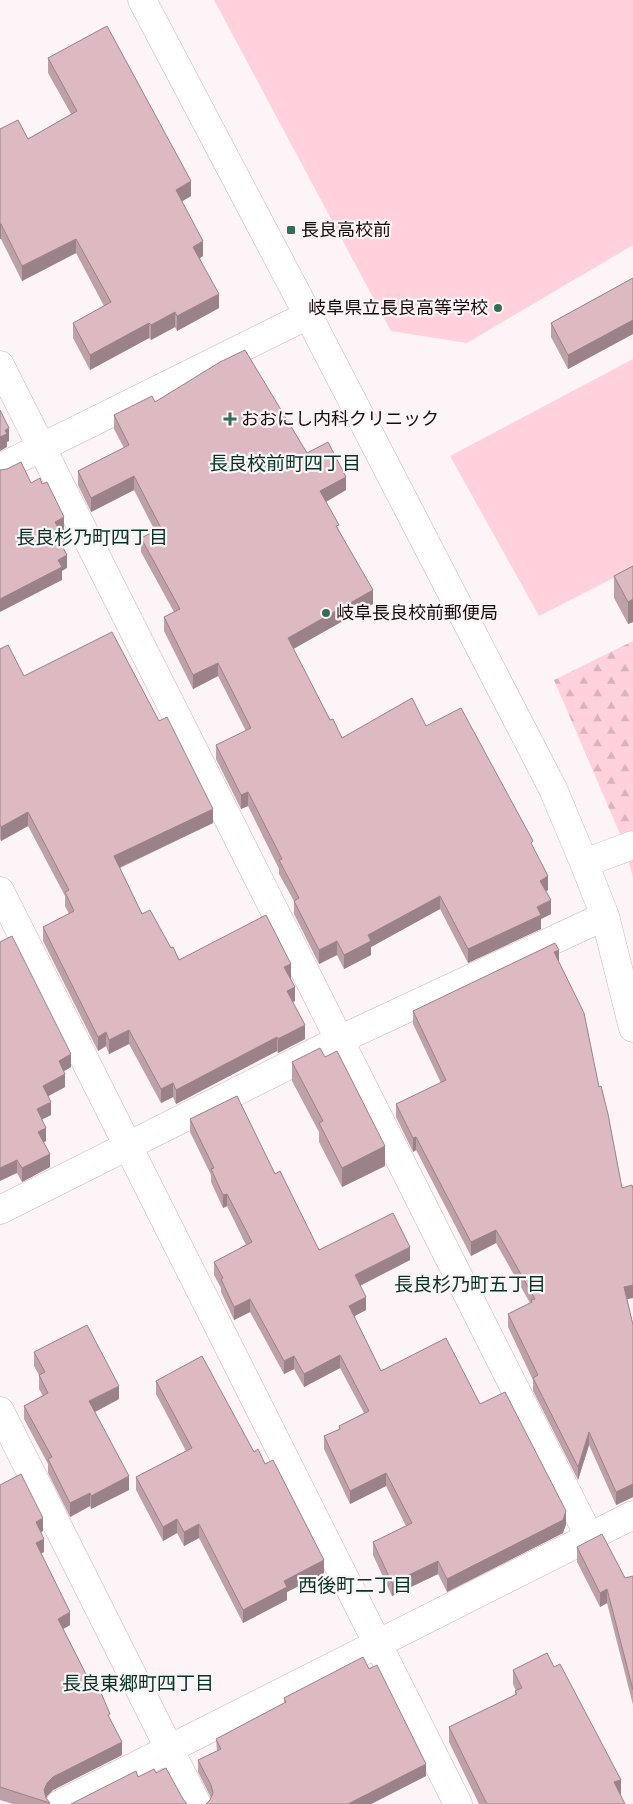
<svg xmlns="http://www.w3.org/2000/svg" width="633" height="1804" font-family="'Public Sans','Noto Sans JP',sans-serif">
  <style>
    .green { fill: #ffd1dc }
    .forest { fill: url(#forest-firs) }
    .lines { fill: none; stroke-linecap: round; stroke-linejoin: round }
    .minor-casing { stroke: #d2b0b8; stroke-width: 29 }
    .minor { stroke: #fff; stroke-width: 28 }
    .wall { fill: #bea0a7 }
    .shaded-wall { fill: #9b8288 }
    .building { fill: #ddbac2; stroke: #9b8288 }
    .poi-dot { fill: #336d56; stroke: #fcf4f6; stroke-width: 2 }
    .labels { text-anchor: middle; stroke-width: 4.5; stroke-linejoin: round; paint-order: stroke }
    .poi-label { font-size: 18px; fill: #170b0e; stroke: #fcf4f6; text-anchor: start }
    .neighbourhood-label { font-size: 19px; fill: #023525; stroke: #fcf4f6 }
  </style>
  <defs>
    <pattern id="forest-firs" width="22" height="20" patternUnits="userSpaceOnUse" patternTransform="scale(1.25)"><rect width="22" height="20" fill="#ffd1dc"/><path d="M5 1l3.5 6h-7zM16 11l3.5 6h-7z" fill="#dab2bc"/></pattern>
  </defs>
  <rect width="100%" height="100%" fill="#fcf4f6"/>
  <!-- green -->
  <path class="green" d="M214,0h419v245l-166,98 -76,-12z
    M633,359v209l-94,48 -89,-160z"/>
  <!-- forest -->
  <path class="forest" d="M633,641v236l-10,-36 -69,-161z"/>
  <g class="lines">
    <!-- minor casing -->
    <g class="minor-casing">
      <path id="minor" d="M142,0l166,315 245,474 31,74 21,53 28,112
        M0,365l589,1171
        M0,468l308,-153
        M584,863l49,-18
        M0,891l458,913
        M0,1210l339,-170 266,-124
        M0,1411l197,393
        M60,1804l573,-289"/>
    </g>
    <!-- minor -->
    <use href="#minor" class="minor"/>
  </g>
  <!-- wall -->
  <path class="wall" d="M48,58l143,138 -9,5 21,55 -3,2 19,50 -42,23 -2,-4 -24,13 -2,-2 -59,32 -17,-32v-15l31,-17 -28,-53 -54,28 -21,-42 -1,-110 28,10 43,-25 -23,-41z
    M633,278v56l-65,35 -17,-32v-14z
    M155,402l152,51 39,37 -20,12 47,102 -80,45 37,71 12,18 84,-12 107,122 15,42 -2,1 5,23 -10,5v10l-73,34 -28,-54 -69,38v8l-27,14 -7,-14 -18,9 -25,-50v-13l-15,-27v-5l-31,-63 -7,3 -25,-50v-14l30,-14 -28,-55 -25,13 -29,-58v-14l10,-5 -33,-60v-14l14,-7 -21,-41 -43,22 -13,-27v-14l46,-23 -10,-19v-14z
    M633,566v56l-5,2 -14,-26v-22z
    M0,649l24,27 189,147 -93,45 22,46 37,46 112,18h-1l5,23 -2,1 12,37 -27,14 -1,-2 -101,53 -3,-7 -12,6 -32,-59 -20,10 -3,-8 -8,5 -55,-110v-14l26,-13 -4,-8v-10l-37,-70 -27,15 -1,-2z
    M0,942l71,125 -7,4 1,16 -17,9 3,19 -9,4 4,22 -2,1 6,25 -28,15 -5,-9z
    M559,962l68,337 6,26v172l-17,8 -27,-60 -11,35 -45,-89v-11l-25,-53v-13l22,-11 -34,-60 -25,13 -43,-83 -12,-23 -3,2 -17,-35v-13l45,-21 -28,-59v-13z
    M292,1062l93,104 -43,21 -23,-45v-10l-27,-51z
    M190,1119l85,55 44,76 91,10 -50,26 6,24 -12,6 27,55 99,33 86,120 -3,9 -116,59 -9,-18 -46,22 -19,-41v-13l33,-16 -20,-40 -36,18 -26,-55v-13l15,-6v-4l25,-13 -24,-45 -36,19 -10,-18 -10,5 -34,-62 -16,8 -13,-28v-4l-7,-13v-13l32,-17 -19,-39 -4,2 -12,-26v-7l-21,-43z
    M34,1352l85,47 -24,13 34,78 -38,19 -1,-3 -20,11 -22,-44v-9l-24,-45v-13l19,-10 -4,-7v-14l-5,-9z
    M156,1381l98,71 11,12 59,109 -37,19v8l-44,23 -44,-85 -15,8 -7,-13 -14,8 -27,-51v-13l50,-26 -30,-57z
    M0,1485l43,46 -2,1 3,20 -3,1 29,72 -7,4 31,61 16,29 12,36 -69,35 -6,6 -1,2 4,5v1h-37l-13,-4z
    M577,1547l48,31 8,-2v129l-26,-102 -7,4 -23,-45z
    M369,1669l57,107 -55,28h-165l4,-4 1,-2 -13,-26v-12l19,-9 -1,-12 68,-36v-5z
    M513,1670l108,125h-1l5,9h-146l-30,-62v-15l66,-32v-4h1l-3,-7z"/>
  <!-- shaded-wall -->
  <path class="shaded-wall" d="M191,181v15l-15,9v-15z
    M0,224h1v15h-1z
    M76,239v14l-54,28v-15z
    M203,241v15l-10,6v-15z
    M219,294v14l-42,23v-15z
    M175,312v15l-24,13v-15z
    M633,320v14l-65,35v-14z
    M149,323v15l-59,32v-15z
    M9,428v13l-2,1v5l-7,4v-14l5,-7z
    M134,476v14l-43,22v-14z
    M346,477v13l-26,15v-14z
    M64,517v13l-9,5v-13z
    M64,539v14l-4,-11z
    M67,555v13l-5,3v9l-62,32v-13l58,-39z
    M373,590v14l-85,48v-14z
    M633,599v23l-5,2v-22z
    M218,663v13l-25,13v-14z
    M248,792v14l-7,3v-14z
    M213,809v14l-99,47v-14z
    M28,812v14l-27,15v-14z
    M548,876v14l-8,4v-13z
    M440,896v13l-69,38v8l-27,14v-14l24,-20z
    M551,900v14l-10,5v10l-73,34v-14l69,-42z
    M337,941v14l-18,9v-14z
    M559,950v13l-5,-11z
    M291,964v14l-7,3v-14z
    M295,987v14l-8,4v-14z
    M305,1025v14l-27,14v-14z
    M129,1030v14l-20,10v-14z
    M106,1032v14l-8,5v-14z
    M277,1037v14l-101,53v-14z
    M71,1054v13l-12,7v-13z
    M65,1074v13l-22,12v-13z
    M173,1083v14l-12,6v-14z
    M51,1102v13l-14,7v-13z
    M46,1128v13l-8,4v-13z
    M416,1137v13l-3,2v-14z
    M385,1146v20l-43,21v-19z
    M50,1154v13l-28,15v-14z
    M17,1160v13l-17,8v-13z
    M227,1194v12l-4,2v-13z
    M496,1230v13l-25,13v-14z
    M410,1247v13l-55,28v-13z
    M633,1285v13l-9,2v-13z
    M366,1297v13l-17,9v-13z
    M250,1299v13l-16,8v-13z
    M340,1355v13l-36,19v-13z
    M294,1356v13l-10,5v-13z
    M119,1386v13l-30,16v-14z
    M589,1432v13l-11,35v-13z
    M386,1473v13l-36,18v-13z
    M129,1476v14l-38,19v-13z
    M633,1484v13l-17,8v-13z
    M90,1493v13l-20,11v-14z
    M566,1511v13l-3,9 -116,59v-13z
    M43,1518v13l-7,4v-13z
    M177,1519v14l-14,8v-14z
    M199,1524v14l-15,8v-14z
    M44,1539v13l-8,4v-13z
    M324,1560v13l-37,19v8l-44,23v-13l41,-29z
    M438,1561v13l-46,22v-13z
    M607,1589v14l-7,4v-14z
    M70,1612v13l-12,7v-13z
    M122,1742v13l-69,35 -6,6 -3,7v-13l3,-7 6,-6z
    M426,1764v12l-55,28h-23z
    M621,1780v15l-7,2v-15z"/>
  <!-- building -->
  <path class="building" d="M107,26l84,155 -15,9 27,51 -10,6 26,47 -42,22 -2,-4 -24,13 -2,-2 -59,32 -17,-32 38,-21 -35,-63 -54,27 -21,-42h-1v-95l18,-9 10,19 49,-28 -29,-53z
    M633,278v42l-65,35 -17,-32z
    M245,350l62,103 21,-11 18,35 -26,14 19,34 -3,1 37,64 -85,48 42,82 3,-1 9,19 70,-40 14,28 35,-18 72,133 -2,2 17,33 -8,5 11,19 -14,7 4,8 -73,34 -28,-53 -72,39 3,6 -27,14 -7,-14 -18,9 -25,-49 5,-3 -20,-38 3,-1 -34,-67 -7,3 -25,-50 35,-17 -33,-65 -25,12 -29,-58 16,-8 -39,-71 20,-10 -27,-52 -43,22 -13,-27 51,-26 -15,-30 38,-19 3,6 65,-40z
    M0,410l9,18 -4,2 2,4 -7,3z
    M21,462l10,21 9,-5 2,6 5,-2 17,35 -9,5 9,17 -4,3 7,13 -9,5 4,7 -62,32v-129l7,-1z
    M633,566v33l-5,3 -14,-26z
    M112,632l47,89 8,-4 46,92 -99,47 28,58 8,-4 21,38 2,-1 6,13 87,-45 25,49 -7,3 11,20 -8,4 18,34 -27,14 -1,-2 -101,53 -3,-7 -12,6 -32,-59 -20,10 -3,-8 -8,5 -55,-110 31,-16 -9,-19 4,-2 -41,-78 -27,15 -1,-2v-176l8,-4 16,31z
    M12,936l59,118 -12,7 6,13 -22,12 8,16 -14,7 9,19 -8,4 12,22 -28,14 -5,-8 -17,8v-226z
    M555,943l4,7 -5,2 30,61 15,74 2,-1 7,28 14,74 10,-3 1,4v96l-9,2 9,38v159l-17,8 -27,-60 -11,35 -45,-89 5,-3 -30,-61 24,-12 -1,-2 4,-1 -39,-69 -25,12 -43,-82 -12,-23 -3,1 -17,-34 50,-24 -33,-69z
    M320,1048l5,9 12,-6 48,95 -43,22 -23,-45 4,-2 -31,-59z
    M237,1096l38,78 5,-3 39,79 74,-37 17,34 -55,28 11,22 -17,9 32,65 65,-33 34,66 25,-12 61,119 -3,9 -116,59 -9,-18 -46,22 -19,-41 39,-19 -26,-50 -36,18 -26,-55 16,-7 -1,-3 30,-15 -29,-56 -36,19 -10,-18 -10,5 -34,-62 -16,8 -13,-28 2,-1 -9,-16 38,-20 -25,-48 -4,1 -12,-26 3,-1 -24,-49z
    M87,1325l32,61 -30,15 40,75 -38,20 -1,-3 -20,10 -22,-44 4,-2 -28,-51 24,-13 -9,-18 6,-3 -11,-20z
    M202,1356l52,96 4,-3 7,15 8,-4 51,100 -40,21 3,6 -44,23 -44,-86 -15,8 -7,-13 -14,8 -27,-50 56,-29 -36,-67z
    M21,1474l22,44 -7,4 8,17 -8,4 34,69 -12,7 36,71 5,-2 11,26 -2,1 14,27 -69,35 -6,6 -3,7 2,8 4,5 -50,-16v-302z
    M602,1534l23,44 8,-2v114l-26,-101 -7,4 -23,-46z
    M547,1653l7,14 6,-3 61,116 -7,2 11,22h-138l-38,-77 68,-33 -2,-3 7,-3 -9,-18z
    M363,1657l6,12 8,-4 49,99 -78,40h-142l4,-4 3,-7 -2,-8 -13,-25 23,-11 -5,-10 70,-37 -2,-4z
    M166,1768l17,31 4,5h-116l65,-33 2,6 16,-8 2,4z"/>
  <!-- markers -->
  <g class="poi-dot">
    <rect x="286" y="225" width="10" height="10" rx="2.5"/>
    <circle cx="498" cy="308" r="5"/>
    <path d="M227.5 411.5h5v5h5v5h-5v5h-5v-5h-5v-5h5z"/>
    <circle cx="326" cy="613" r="5"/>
  </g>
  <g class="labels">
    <!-- poi labels -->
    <g class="poi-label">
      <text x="301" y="236">長良高校前</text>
      <text x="488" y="314" text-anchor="end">岐阜県立長良高等学校</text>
      <text x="241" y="425">おおにし内科クリニック</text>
      <text x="336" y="619">岐阜長良校前郵便局</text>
    </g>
    <!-- neighbourhood labels -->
    <g class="neighbourhood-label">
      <text x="285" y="470">長良校前町四丁目</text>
      <text x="92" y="544">長良杉乃町四丁目</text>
      <text x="470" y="1291">長良杉乃町五丁目</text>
      <text x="355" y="1592">西後町二丁目</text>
      <text x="138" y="1690">長良東郷町四丁目</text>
    </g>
  </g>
</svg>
